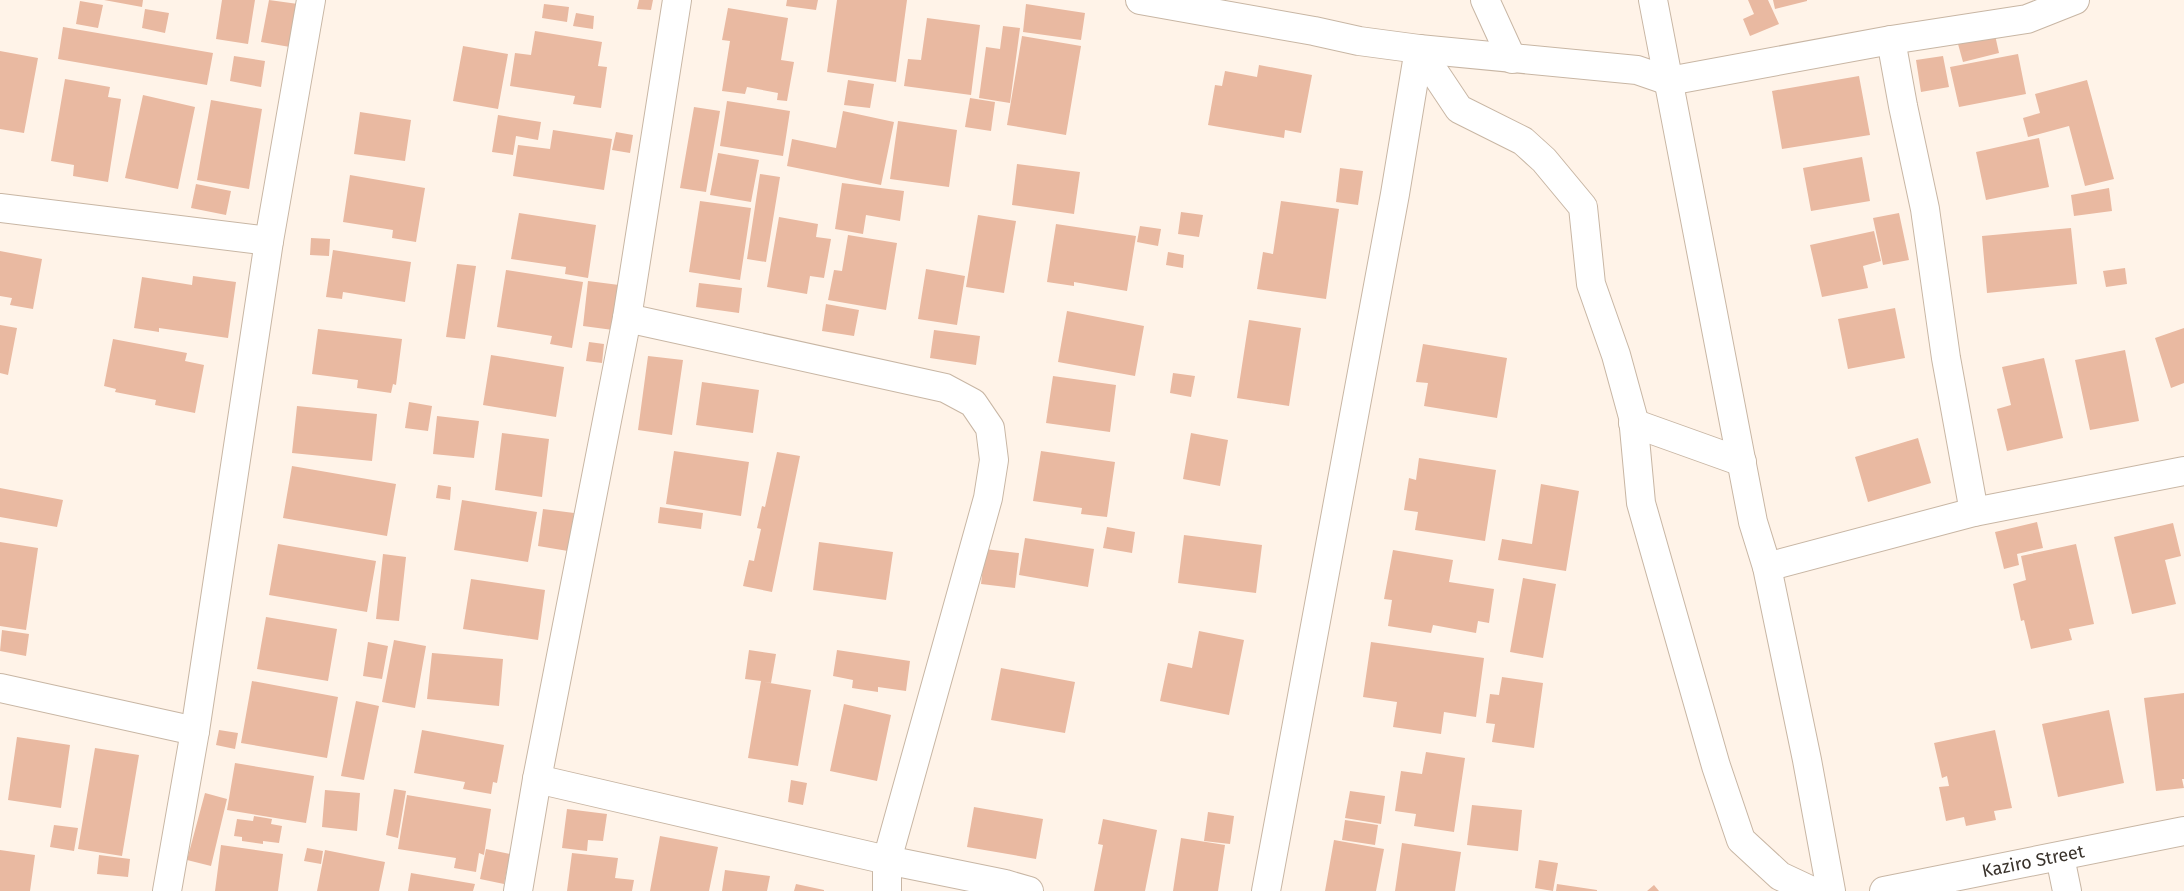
<svg xmlns="http://www.w3.org/2000/svg" width="2184" height="891" font-family="'Fira Sans',sans-serif">
  <style>
    .building { fill: #e9b9a1 }
    .lines { fill: none; stroke-linecap: round; stroke-linejoin: round }
    .street-casing { stroke: #c8b6a4; stroke-width: 30 }
    .street { stroke: #fff; stroke-width: 28 }
    .labels { text-anchor: middle; stroke-width: 4; stroke-linejoin: round; paint-order: stroke }
    .street-label { font-size: 18px; fill: #38312a; stroke: #fff }
  </style>
  <rect width="100%" height="100%" fill="#fff3e8"/>
  <!-- building -->
  <path class="building" d="M104,0h39l-1,7z
    M222,0h33l-7,44 -32,-5z
    M269,0l29,4 -8,43 -29,-5z
    M639,0h14l-2,10 -14,-1z
    M787,0h31l-2,10 -30,-4z
    M837,0h70l-11,82 -69,-10z
    M1748,0h20l11,24 -29,12 -7,-17 11,-5z
    M1773,0h34v1l-32,8z
    M80,1l23,4 -5,23 -22,-4z
    M544,4l25,3 -2,15 -25,-4z
    M1026,4l59,9 -4,27 -58,-8z
    M728,8l60,10 -7,42 13,2 -7,39 -10,-1 1,-7 -31,-6 -2,7 -23,-3 8,-50 -8,-1z
    M145,9l24,4 -4,20 -23,-5z
    M576,13l18,3 -1,13 -20,-3z
    M927,18l53,7 -9,70 -67,-9 4,-27 13,1z
    M1003,26l17,2 -10,75 -31,-5 7,-51 14,2z
    M63,27l150,26 -6,32 -149,-26z
    M535,31l67,11 -4,24 9,1 -6,41 -28,-4 2,-8 -65,-10 5,-33 16,2z
    M1995,35l4,18 -36,9 -5,-18z
    M1022,36l59,10 -15,89 -59,-10z
    M463,46l45,8 -10,55 -45,-8z
    M0,51l38,7 -14,75 -24,-4z
    M2018,54l8,40 -67,13 -9,-40z
    M234,56l31,5 -4,26 -31,-6z
    M1943,56l6,31 -28,5 -5,-32z
    M1259,65l53,10 -11,58 -16,-3 -1,8 -76,-13 7,-40 7,1 3,-15 32,6z
    M1859,76l11,59 -88,14 -10,-58z
    M65,79l45,8 -2,10 13,2 -13,83 -35,-6 1,-11 -23,-4z
    M848,80l26,4 -4,24 -26,-3z
    M2087,80l27,99 -29,7 -16,-60 -41,11 -5,-19 17,-5 -5,-19z
    M143,95l52,12 -17,82 -53,-11z
    M970,98l25,4 -4,29 -26,-4z
    M211,100l51,9 -13,80 -52,-9z
    M727,101l63,10 -7,45 -63,-10z
    M694,107l26,4 -14,81 -26,-4z
    M843,111l51,11 -13,63 -94,-19 5,-27 44,9z
    M360,112l51,8 -6,41 -51,-7z
    M498,115l43,7 -3,18 -22,-4 -3,19 -21,-3z
    M898,121l59,9 -8,57 -59,-8z
    M553,130l59,9 -8,51 -91,-14 5,-31 32,4z
    M616,132l17,3 -3,18 -18,-3z
    M2039,138l10,49 -63,13 -10,-48z
    M718,153l41,7 -8,42 -41,-7z
    M1862,157l8,44 -59,10 -8,-43z
    M1017,164l63,8 -6,42 -62,-9z
    M1340,168l23,3 -5,34 -22,-3z
    M760,174l20,3 -14,85 -19,-3z
    M350,175l75,13 -9,54 -24,-4 1,-8 -50,-8z
    M842,183l62,8 -4,30 -34,-6 -3,19 -28,-5z
    M196,184l35,7 -5,24 -35,-7z
    M2109,188l3,23 -38,5 -3,-21z
    M700,201l51,7 -11,72 -51,-8z
    M1281,201l58,8 -13,90 -69,-10 6,-37 10,2z
    M1181,212l22,3 -4,22 -21,-3z
    M519,213l77,12 -8,53 -23,-4 1,-7 -55,-8z
    M1899,213l10,47 -26,5 -10,-47z
    M978,215l38,6 -12,72 -38,-6z
    M779,217l39,7 -2,13 15,2 -7,39 -14,-2 -3,18 -40,-7z
    M1056,224l80,12 -9,55 -53,-9v4l-27,-4z
    M1140,226l21,3 -3,17 -21,-4z
    M2071,228l6,56 -90,9 -5,-57z
    M1874,231l7,30 -18,5 5,22 -46,9 -12,-52z
    M848,235l49,8 -11,67 -58,-10 6,-30 8,1z
    M311,238l19,1 -1,17 -19,-1z
    M333,250l78,12 -6,40 -62,-10 -1,7 -16,-2z
    M0,251l42,8 -9,50 -23,-4 2,-7 -12,-2z
    M1168,252l16,3 -1,13 -17,-3z
    M457,264l19,2 -11,73 -19,-2z
    M2125,268l2,16 -21,3 -3,-16z
    M926,269l39,7 -8,49 -39,-6z
    M506,270l77,12 -11,66 -22,-4 2,-8 -55,-9z
    M193,276l43,6 -8,56 -69,-10v4l-25,-4 8,-51 50,8z
    M588,281l31,4 -6,45 -30,-4z
    M699,283l43,5 -3,25 -43,-6z
    M826,304l33,6 -5,26 -32,-5z
    M1895,308l10,50 -57,11 -10,-50z
    M1067,311l77,15 -9,50 -77,-14z
    M1249,320l52,8 -12,78 -52,-8z
    M0,325l17,3 -9,47 -8,-2z
    M2184,328v55l-13,5 -16,-50z
    M318,329l84,10 -6,46 -3,-1 -2,9 -34,-5 1,-8 -46,-6z
    M934,330l46,6 -4,29 -46,-7z
    M113,339l74,14 -2,8 19,4 -9,48 -40,-8 1,-5 -41,-8 1,-3 -12,-3z
    M589,342l15,2 -2,19 -16,-2z
    M1423,344l84,14 -10,60 -73,-12 4,-23 -12,-1z
    M2125,350l14,71 -49,9 -15,-70z
    M491,355l73,12 -8,50 -73,-12z
    M648,356l35,4 -11,75 -34,-5z
    M2044,358l19,80 -56,13 -10,-42 14,-4 -9,-38z
    M1173,373l22,3 -4,21 -21,-4z
    M1053,376l63,9 -6,47 -64,-9z
    M702,382l57,8 -6,43 -57,-8z
    M409,402l23,4 -4,25 -23,-3z
    M297,406l80,8 -5,47 -80,-8z
    M437,416l42,5 -5,37 -41,-4z
    M502,433l47,6 -7,58 -47,-7z
    M1191,433l37,7 -8,46 -37,-7z
    M1918,438l13,45 -63,19 -13,-45z
    M674,451l75,11 -8,54 -75,-12z
    M1041,451l74,11 -8,55 -26,-3 1,-6 -49,-7z
    M777,452l23,4 -28,136 -29,-6 6,-26 5,1 7,-32 -4,-1 5,-22 3,1z
    M1419,458l77,12 -11,71 -70,-11 3,-18 -14,-2 5,-32 7,2z
    M292,466l104,18 -9,52 -104,-18z
    M1541,484l38,7 -13,80 -68,-11 4,-21 30,5z
    M438,485l13,2 -1,13 -14,-2z
    M0,488l63,12 -6,27 -57,-10z
    M462,500l75,12 -9,50 -74,-12z
    M660,507l43,6 -2,16 -43,-6z
    M543,509l31,4 -6,38 -30,-5z
    M2037,522l6,26 -26,6 2,11 -15,4 -9,-37z
    M2173,523l8,33 -16,4 11,44 -44,10 -18,-77z
    M1107,527l28,5 -3,21 -29,-5z
    M1184,535l78,10 -6,48 -78,-10z
    M1025,538l69,11 -6,38 -69,-12z
    M0,542l38,6 -12,82 -26,-4z
    M819,542l74,10 -7,48 -73,-10z
    M278,544l98,17 -9,51 -98,-17z
    M2076,544l18,80 -25,5 3,11 -41,9 -7,-29 -3,1 -8,-37 13,-4 -5,-24z
    M985,549l34,4 -4,35 -34,-4z
    M1393,550l60,10 -4,22 45,7 -5,34 -11,-2 -2,12 -43,-8 -2,8 -43,-7 4,-26 -8,-1z
    M383,554l23,3 -7,64 -23,-2z
    M1523,578l33,6 -13,74 -33,-6z
    M471,579l74,11 -7,50 -75,-11z
    M266,617l71,12 -9,52 -71,-12z
    M2,630l27,4 -3,22 -26,-5z
    M1199,631l45,9 -15,75 -69,-14 8,-38 24,5z
    M394,640l32,6 -11,62 -33,-6z
    M368,642l20,4 -6,33 -19,-3z
    M1371,642l113,16 -8,59 -32,-5 -3,22 -48,-7 4,-25 -34,-5z
    M749,650l27,4 -5,29 -7,-1 47,8 -13,76 -50,-8 13,-77 -16,-2z
    M837,650l73,11 -4,30 -28,-4v5l-26,-4 1,-8 -20,-4z
    M432,653l71,6 -4,47 -72,-7z
    M1001,668l74,14 -10,51 -74,-13z
    M1502,677l41,6 -9,65 -42,-6 3,-18 -9,-1 4,-29 9,1z
    M252,681l86,16 -11,61 -86,-15z
    M2184,693v86h-2l2,9 -28,3 -12,-93z
    M356,701l23,5 -15,74 -23,-4z
    M844,704l47,11 -14,66 -47,-10z
    M2109,710l15,73 -66,14 -16,-73z
    M219,730l19,3 -3,16 -19,-4z
    M422,730l82,15 -7,38 -4,-1 -2,12 -28,-5 2,-7 -51,-9z
    M1995,730l17,78 -18,3 2,9 -30,6 -2,-9 -18,4 -7,-34 10,-1 -2,-10 -5,2 -8,-35z
    M17,737l53,8 -9,63 -53,-8z
    M95,748l44,7 -17,101 -44,-7z
    M1426,752l39,6 -11,74 -40,-6 2,-12 -21,-3 6,-40 21,3z
    M235,763l79,13 -8,47 -79,-13z
    M791,780l16,3 -4,22 -15,-3z
    M394,789l12,2 -8,47 -12,-3z
    M325,790l35,3 -3,38 -35,-4z
    M1350,791l35,5 -4,28 -36,-6z
    M205,793l22,6 -16,67 -24,-6z
    M407,795l84,14 -7,46 -5,-2 -3,19 -22,-4 2,-10 -58,-9z
    M1472,805l50,5 -4,41 -51,-6z
    M974,807l69,12 -7,40 -69,-12z
    M567,809l40,5 -4,27 -15,-1 -1,11 -25,-3z
    M1208,812l26,4 -4,28 -26,-3z
    M254,816l18,3 -1,5 11,2 -3,17 -16,-2v3l-21,-3v-4l-8,-1 3,-17 16,2z
    M1103,819l54,11 -12,61h-51l9,-46 -5,-1z
    M1345,820l33,5 -3,20 -33,-5z
    M54,825l24,3 -4,23 -24,-4z
    M660,836l58,11 -9,44h-59z
    M1181,838l44,7 -7,46h-45z
    M1334,840l50,9 -8,42h-51z
    M1402,843l59,9 -6,39h-60z
    M221,845l62,9 -5,37h-63z
    M307,848l16,3 -2,13 -17,-3z
    M486,849l24,5 -6,30 -24,-5z
    M0,850l35,5 -5,36h-30z
    M325,850l60,12 -6,29h-62z
    M572,853l46,5 -3,20 19,2 -2,11h-65z
    M99,855l31,4 -2,18 -31,-3z
    M1539,860l19,3 -5,28 -18,-3z
    M725,870l45,6 -3,15h-45z
    M411,873l64,11 -2,7h-65z
    M796,884l28,6v1h-30z
    M1557,884l40,6v1h-41z
    M1654,885l5,6h-12z"/>
  <g class="lines">
    <!-- street casing -->
    <g class="street-casing">
      <g id="street">
        <path d="M1140,0l174,31 45,10 60,8 218,21 32,11 222,-41 136,-21 48,-19"/>
        <path d="M1485,0l27,59"/>
        <path d="M1653,0l100,522 14,45 40,193 24,131"/>
        <path d="M1891,40l12,66 22,103 21,149 28,154"/>
        <path d="M1419,49l40,60 64,32 21,19 39,47 8,77 25,71 17,62 8,86 75,263 25,74 39,36 32,15"/>
        <path d="M0,208l269,33"/>
        <path d="M627,318l318,70 28,15 17,25 4,32 -6,38 -101,362v31"/>
        <path d="M1633,423l109,39"/>
        <path d="M1767,567l207,-55 210,-41"/>
        <path d="M0,688l195,43"/>
        <path d="M537,779l350,81 118,24 24,7"/>
        <path d="M2060,857l7,34"/>
        <path d="M167,891l28,-160 74,-490 42,-241"/>
        <path d="M518,891l19,-112 90,-461 50,-318"/>
        <path d="M1266,891l129,-697 24,-145"/>
        <path id="s1" d="M1884,891l300,-60"/>
      </g>
    </g>
    <!-- street -->
    <use href="#street" class="street"/>
  </g>
  <g class="labels">
    <!-- street labels -->
    <g class="street-label">
      <text dy="6" stroke="none"><textPath href="#s1" startOffset="152">Kaziro Street</textPath></text>
    </g>
  </g>
</svg>
